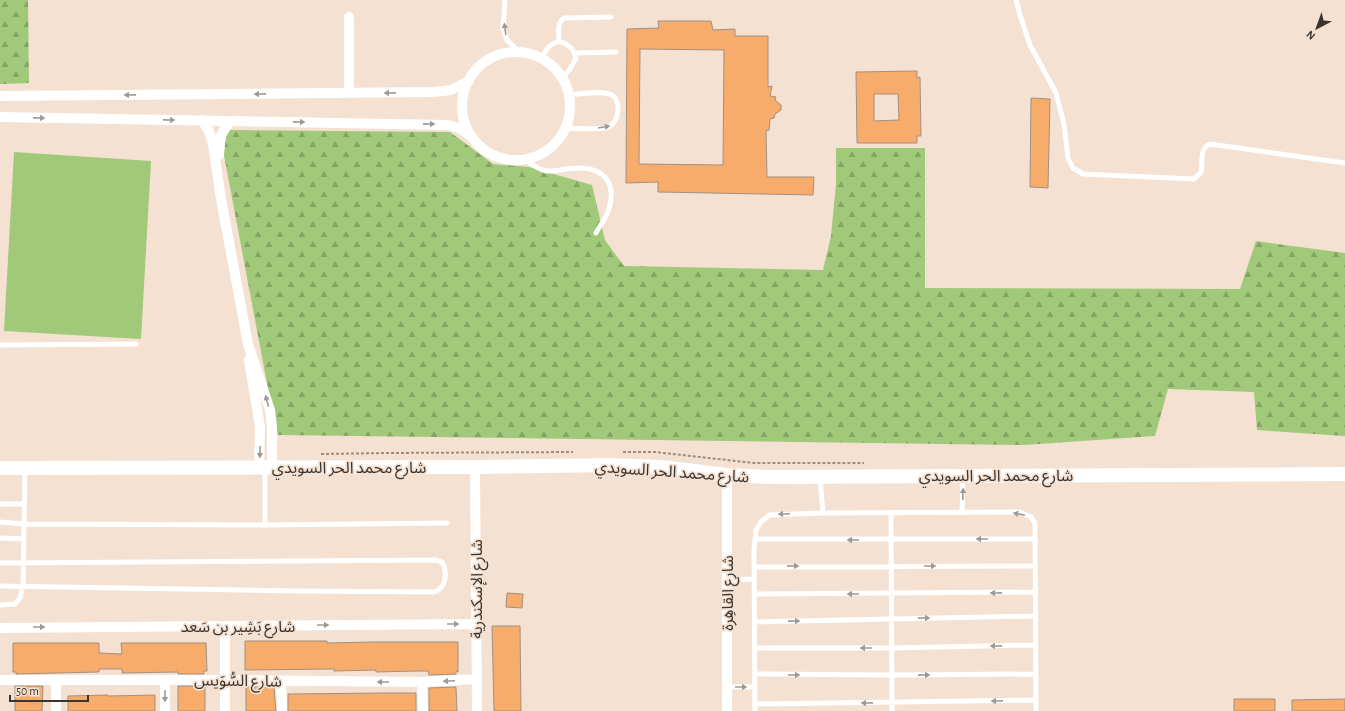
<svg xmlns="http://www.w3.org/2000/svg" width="1345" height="711" font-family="'Alegreya Sans','Noto Sans Arabic',sans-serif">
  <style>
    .forest { fill: url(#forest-firs) }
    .garden { fill: #a1c97a }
    .building { fill: #f7ac6c; stroke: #a29082; fill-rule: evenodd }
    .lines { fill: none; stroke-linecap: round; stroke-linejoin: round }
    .path { stroke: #9a8d83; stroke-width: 2; stroke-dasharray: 3 2; stroke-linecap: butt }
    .lane { stroke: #fff; stroke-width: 5 }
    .street { stroke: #fff; stroke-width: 10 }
    .secondary { stroke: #fff; stroke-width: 14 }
    .oneway { fill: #9d9a96 }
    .labels { text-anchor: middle; stroke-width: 3.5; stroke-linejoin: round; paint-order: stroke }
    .street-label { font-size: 16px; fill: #3b342e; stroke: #f4e1d2 }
  </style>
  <defs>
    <pattern id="forest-firs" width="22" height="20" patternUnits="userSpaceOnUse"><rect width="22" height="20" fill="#a1c97a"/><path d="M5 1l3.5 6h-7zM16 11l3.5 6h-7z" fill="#84a464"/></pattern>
  </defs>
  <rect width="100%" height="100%" fill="#f4e1d2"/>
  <!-- forest -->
  <path class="forest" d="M0,0h28l1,83 -29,1z
    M228,130l222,2 43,32 36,3 63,18 13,55 19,26 199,4 8,-34 5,-52v-36h89v140l315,1 16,-48 89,12v183l-88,-6 -3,-38 -86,-3 -13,47 -131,9 -746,-10 -13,-62 -42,-223z"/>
  <!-- garden -->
  <path class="garden" d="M14,152l137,9 -10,178 -137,-8z"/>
  <!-- building -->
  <path class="building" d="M658,21h53l2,9 22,-1v7h33v51l4,-1 -2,10 6,1 -1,3 6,5v5l-6,4 -1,4 -4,1 -1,11 -3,1 1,46h47l-1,18 -155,-3v-10l-32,1 1,-154 32,-1zM640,49l84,1 -1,115 -84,-1z
    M917,71v7l3,-1 1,59h-4v7h-60l-1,-71zM874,94h24l1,26 -25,1z
    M1031,98l19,1 -2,89 -18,-1z
    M507,593l16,1 -1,14 -16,-1z
    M492,626h28l1,85h-27z
    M245,641h82v2l44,-1h87v30l-2,-1v3l-27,1 -1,-4h-11l-41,1v-2l-42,1v-2l-89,1z
    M13,643h86v10l23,1 -1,-11h85l1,28h-3v3h-26v-2l-56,1v-4h-23v3l-83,2v-2h-3z
    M15,686h28l-1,25h-27z
    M178,686h27v25h-27z
    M246,687h28l2,24h-30z
    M456,687l1,24h-28v-23z
    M381,693h35v18h-128v-17z
    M108,695v1l47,-1v16h-87v-15z
    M1234,699h41v12h-41z
    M1345,699v12h-53v-11z"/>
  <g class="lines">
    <!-- path -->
    <path class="path" d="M623,452h32l99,11h110
      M321,454l66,-1 186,-1"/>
    <!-- lane -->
    <path class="lane" d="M505,0l-2,29 4,11 13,13
      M1016,0l4,15 10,30 26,48 8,31 4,34 5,10 10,6 111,5 7,-7c2,-9 -2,-24 9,-28l135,19
      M559,42c0,-9 -3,-18 5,-24l47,-1
      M575,53l41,-1
      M541,59c3,-5 6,-11 10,-14 11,-8 22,2 25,13l-6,11 -8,10
      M565,128c10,0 32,2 41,0 13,-3 16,-26 6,-33 -9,-5 -33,-1 -44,0
      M524,159c7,5 13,10 22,12 10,1 20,-3 30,-3 27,-1 41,14 33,41 -2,8 -9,16 -13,24
      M0,345l136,-1
      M820,478l3,35
      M0,504h24
      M891,513l1,198
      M962,513l1,-35
      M0,522l24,2 241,1 182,-2
      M265,525v-57
      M0,538l24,1
      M755,539h280
      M0,563l436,-3 6,2c6,10 4,28 -9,30l-137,-1 -296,-5
      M754,567l281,-1
      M727,580l28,-1
      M755,594l280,-2
      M0,605l15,-1 5,-6 3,-12 2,-117
      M755,622l280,-6
      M755,648h137l143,-3
      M755,674l137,1 143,-1
      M727,687h28
      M755,704l281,-4
      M755,711l-1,-160 2,-21 5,-8 8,-7 54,-2 197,-1 11,5 4,6 1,188"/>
    <!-- street -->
    <path class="street" d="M349,17v76
      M462 106a54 54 0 1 1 108 0a54 54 0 1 1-108 0Z
      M0,96l434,-4 17,-2 18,-9
      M0,117l448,8 11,3 14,10
      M202,120l7,11 4,13 8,55 27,145 22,66 2,17v40
      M219,155l2,-20 9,-14
      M249,360l11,67 -1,40
      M475,467l2,244
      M727,475v236
      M225,626v85
      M0,628l476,-4
      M0,680h225l197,2 55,-3
      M56,680v31
      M165,680v31
      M281,681l1,30
      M422,682l1,29"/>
    <!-- secondary -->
    <path class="secondary" d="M0,468l475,-1 137,-2 49,2 66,8 42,2 576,-3"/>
  </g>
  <!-- one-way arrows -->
  <defs><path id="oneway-solid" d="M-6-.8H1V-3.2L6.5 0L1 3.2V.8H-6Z"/></defs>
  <g class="oneway">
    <use href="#oneway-solid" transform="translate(505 29) rotate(-98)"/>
    <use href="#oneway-solid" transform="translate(390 93) rotate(179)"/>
    <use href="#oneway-solid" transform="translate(260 94) rotate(179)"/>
    <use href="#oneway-solid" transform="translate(130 95) rotate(179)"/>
    <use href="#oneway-solid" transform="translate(39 118) rotate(1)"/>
    <use href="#oneway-solid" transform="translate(169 120) rotate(1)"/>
    <use href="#oneway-solid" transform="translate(299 122) rotate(1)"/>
    <use href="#oneway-solid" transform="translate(429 124) rotate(1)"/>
    <use href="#oneway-solid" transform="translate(604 127) rotate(-10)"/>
    <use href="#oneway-solid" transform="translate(267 401) rotate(-105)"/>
    <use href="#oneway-solid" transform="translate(260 452) rotate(93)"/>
    <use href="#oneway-solid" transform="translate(963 494) rotate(-88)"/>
    <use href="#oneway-solid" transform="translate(784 514) rotate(177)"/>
    <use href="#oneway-solid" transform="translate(1019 514) rotate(-168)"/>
    <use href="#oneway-solid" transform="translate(982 539) rotate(180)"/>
    <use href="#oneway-solid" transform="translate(853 540) rotate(-180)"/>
    <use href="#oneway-solid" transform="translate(793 566) rotate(-1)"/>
    <use href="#oneway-solid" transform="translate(930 566)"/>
    <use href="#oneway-solid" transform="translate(996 593) rotate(179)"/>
    <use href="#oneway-solid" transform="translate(853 594) rotate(180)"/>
    <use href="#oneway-solid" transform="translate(924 618) rotate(-1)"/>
    <use href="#oneway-solid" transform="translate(794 621) rotate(-1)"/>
    <use href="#oneway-solid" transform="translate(453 624)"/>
    <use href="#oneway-solid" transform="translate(323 625)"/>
    <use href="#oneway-solid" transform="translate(39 627)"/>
    <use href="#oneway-solid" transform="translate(996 646) rotate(179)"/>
    <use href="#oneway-solid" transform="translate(866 648) rotate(180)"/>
    <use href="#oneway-solid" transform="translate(794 675)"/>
    <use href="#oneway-solid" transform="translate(924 675) rotate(-1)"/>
    <use href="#oneway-solid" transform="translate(449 681) rotate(177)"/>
    <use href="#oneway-solid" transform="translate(383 682) rotate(-180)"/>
    <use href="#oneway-solid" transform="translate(741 687)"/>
    <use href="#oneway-solid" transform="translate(165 696) rotate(90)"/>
    <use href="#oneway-solid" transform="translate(997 701) rotate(179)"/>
    <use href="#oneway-solid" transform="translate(867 703) rotate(179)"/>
  </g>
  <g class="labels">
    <!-- street labels -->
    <g class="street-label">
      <text x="349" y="473">شارع محمد الحر السويدي</text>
      <text transform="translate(672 471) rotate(4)" y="6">شارع محمد الحر السويدي</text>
      <text x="996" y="481">شارع محمد الحر السويدي</text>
      <text transform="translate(476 589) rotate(-90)" y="6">شارع الإسكندرية</text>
      <text transform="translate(727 593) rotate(-90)" y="6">شارع القاهِرة</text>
      <text x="238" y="632">شارع بَشِير بن سَعد</text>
      <text transform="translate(238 680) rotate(1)" y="6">شارع السُّوَيس</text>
    </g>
  </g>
  <!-- north arrow -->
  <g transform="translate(1317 28) rotate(221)" stroke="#f4e1d2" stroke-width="3" paint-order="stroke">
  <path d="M0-3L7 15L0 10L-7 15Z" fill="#3b342e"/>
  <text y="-6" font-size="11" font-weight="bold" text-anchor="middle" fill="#3b342e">N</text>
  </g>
  <!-- scale -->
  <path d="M10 695v6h78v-6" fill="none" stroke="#3b342e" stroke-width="2"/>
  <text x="16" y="695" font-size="12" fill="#3b342e" stroke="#f4e1d2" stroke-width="3" paint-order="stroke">50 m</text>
</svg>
